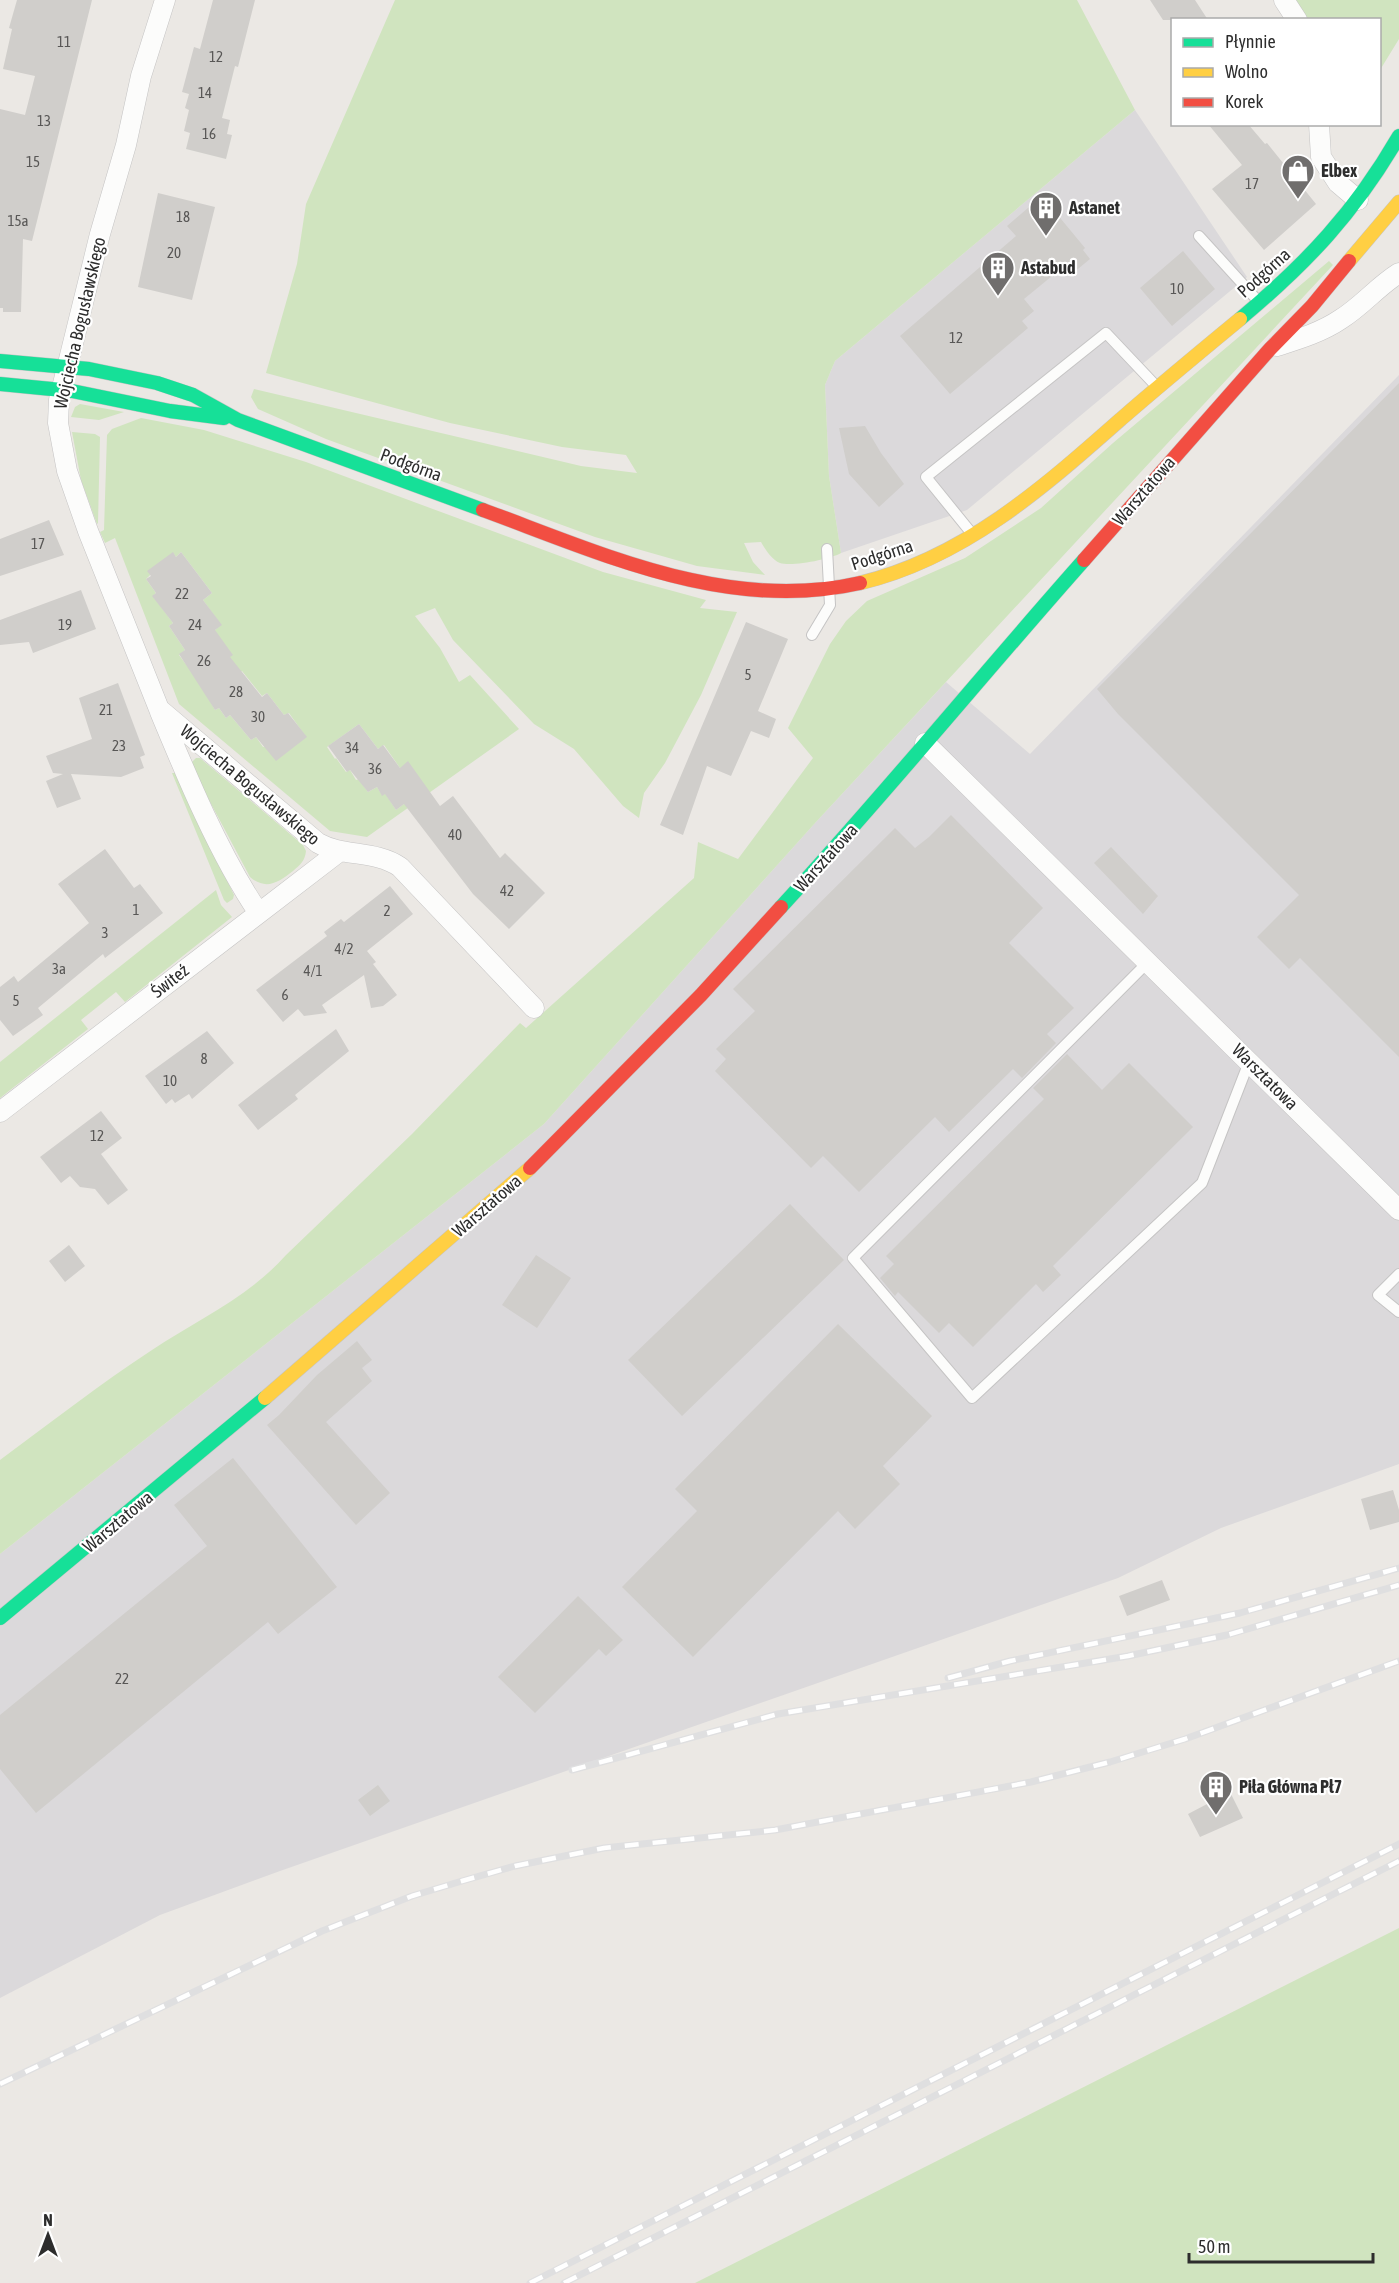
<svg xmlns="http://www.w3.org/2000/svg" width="1399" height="2283" font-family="'Asap Condensed',sans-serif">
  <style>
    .industrial { fill: #dbd9db }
    .green { fill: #d0e4bf; fill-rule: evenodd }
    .building { fill: #d0cecb }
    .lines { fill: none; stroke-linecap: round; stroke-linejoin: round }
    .lane-casing { stroke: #c5c4c4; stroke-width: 12 }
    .street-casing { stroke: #c5c4c4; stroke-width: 21 }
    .fast-casing { stroke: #c5c4c4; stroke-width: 15 }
    .slow-casing { stroke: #c5c4c4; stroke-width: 15 }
    .jam-casing { stroke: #c5c4c4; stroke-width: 15 }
    .lane { stroke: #fcfcfb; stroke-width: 10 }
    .street { stroke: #fcfcfb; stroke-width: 20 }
    .fast { stroke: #16e098; stroke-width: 14 }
    .slow { stroke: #ffcf43; stroke-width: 14 }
    .jam { stroke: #f24e42; stroke-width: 14 }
    .rail-casing { stroke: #dfdfe0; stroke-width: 7 }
    .rail { stroke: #fff; stroke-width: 4.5; stroke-dasharray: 14; stroke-linecap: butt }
    .labels { text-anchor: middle; stroke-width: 4.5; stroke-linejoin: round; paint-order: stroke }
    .number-label { font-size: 15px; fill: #585756 }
    .poi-label { font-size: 18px; font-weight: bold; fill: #2d2d2d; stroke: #fff; text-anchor: start }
    .street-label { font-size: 18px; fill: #2d2d2d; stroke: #fff }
  </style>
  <rect width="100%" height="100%" fill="#ebe8e4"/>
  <!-- industrial -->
  <path class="industrial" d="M1135,110l112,167 -280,233 -126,43 -12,-77 -4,-91 10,-24z
    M1399,375v1089l-178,64 -103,50 -838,293 -120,44 -160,83v-444l544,-430 272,-302 130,-140 84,72z"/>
  <!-- green -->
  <path class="green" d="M395,0h682l58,110 -300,251 -10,24 4,91 12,77c-10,6 -49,14 -61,10 -8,-3 -15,-14 -19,-21l-17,1 9,19 12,13 -68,-9 -102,-29 -269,-98 -68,-30 -7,-12 3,-8 327,77 56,7 -11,-18 -64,-8 -112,-24 -184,-50 31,-109 9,-60z
    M1284,0h115v39l-19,31v-50l-83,-1z
    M1329,261l4,4 -517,557 -272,302 -544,430v-94c50,-37 100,-76 152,-110 46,-31 97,-53 134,-95l126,-121 108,-111 6,5 168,-150 4,-36 40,17 75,-101 -25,-30 42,-84 16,-23 21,-20 98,-43 76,-50 72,-65z
    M80,404l44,8 -25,8 -28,-3 4,-10z
    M141,418l63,12 102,32 297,110 103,28 -6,8 37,4 -36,83 -36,68 -21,30 -5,25 -16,-12 -49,-57 -40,-25 -81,-84 -18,-32 -20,8 25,32 19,34 11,-7 49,54 -152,108 -37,-6 -151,-127 -64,-166 -10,5 -5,-11 4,-2 3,-95 5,-6zM181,552l31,41 -9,7 18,25 -6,5 -27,37 -9,-12 6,-5 -16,-24 4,-3 -20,-27 3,-3 -10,-14 27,-26 3,4zM242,671l20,25 5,-3 17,22 5,-2 17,24 -43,10 -7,-10 -5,3 -21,-25 -4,3 -7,-10 -4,2 -8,-14zM359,724l19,25 6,-4 16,23 26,19 -30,23 -11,-17 -3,2 -5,-8 -9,5 -9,-13 -3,1 -6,-10 -4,2 -10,-14 -1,1 -8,-12z
    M72,432l23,2 5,3 -2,86 -1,1 -16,-44z
    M196,758h4l103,87 3,6c-1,10 -6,14 -13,20 -14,11 -27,20 -43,6l-57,-107 -1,-8z
    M172,773h3l59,122 -1,4 -6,4 -3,-3z
    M216,890l5,15 11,12 -107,85 -9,-10 -35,28 7,9 -88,69v-36z
    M1399,1928v355h-704z"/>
  <!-- building -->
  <path class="building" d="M17,0h75l-60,241 -9,-2 -2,73h-18v-4h-3v-199l25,6 10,-39 -32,-7 9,-40 -3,-1z
    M213,0h42l-17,67 -3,-1 -13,52 8,2 -3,14 5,1 -6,24 -40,-10 4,-16 -6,-2 5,-21 -4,-2 4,-14 -7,-2 12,-45 6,2z
    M1150,0h45l13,20h-45z
    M1208,124h40l17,20 2,-1 49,61 -52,46 -52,-61 30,-24z
    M158,193l57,14 -23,93 -54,-13z
    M1042,196l43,52 -2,2 7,9 -17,14 -6,-7 -4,1 -39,32 10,12 -12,10 6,7 -78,66 -50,-58 116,-100 -9,-10z
    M1183,251l32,38 -43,37 -32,-38z
    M1399,383v674l-99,-99 -11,11 -32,-32 42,-42 -181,-181 -21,-25z
    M865,426l16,27 23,31 -25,23 -30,-33 -10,-46z
    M49,520l15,35 -64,21v-37z
    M173,552l3,5 5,-5 31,41 -9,7 19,25 -7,5 18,25 -3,2 32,40 5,-4 17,22 4,-2 19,24 -31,24 -20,-24 -5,3 -21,-25 -4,3 -7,-10 -4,2 -36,-56 6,-4 -16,-24 4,-3 -21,-27 4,-3 -10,-14 5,-3 -4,-5z
    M81,590l15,39 -63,24 -4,-11 -29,3v-25z
    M746,622l42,17 -30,72 18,8 -7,19 -18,-7 -20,45 -24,-10 -24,69 -23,-10z
    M118,683l27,72 -5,2 4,11 -23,9 -50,-3 10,25 -24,9 -11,-27 17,-7 -10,-1 -7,-17 46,-17 -13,-41z
    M359,724l19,25 5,-4 17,23 8,-7 32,45 13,-10 47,62 5,-5 40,40 -36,36 -36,-35 -69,-90 -8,6 -11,-16 -3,2 -5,-9 -9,5 -18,-22 -3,2 -19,-26z
    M951,815l92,93 -34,35 65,65 -27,26 9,9 -34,35 -9,-9 -64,63 -14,-15 -76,75 -36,-36 -12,12 -96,-97 11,-12 -10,-10 39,-38 -22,-22 162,-161 20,20 14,-11z
    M1111,847l47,49 -15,18 -49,-51z
    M105,849l29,39 6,-4 23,29 -58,45 -2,-4 -65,54 5,7 -30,21 -13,-16v-33l14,-11 4,6 71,-59 -31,-39z
    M390,886l23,28 -46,37 9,11 -3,2 24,31 -14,11 -12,2 -7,-33 -42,30 5,8 -23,3 -6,-7 -15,13 -27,-32 71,-54 -3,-4 17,-13 3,3z
    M336,1029l13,22 -54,44 3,4 -40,31 -20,-25z
    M207,1031l27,32 -42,36 -3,-5 -14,9 -3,-4 -6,5 -21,-28z
    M1067,1054l35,36 27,-27 64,64 -140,139 8,9 -18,17 -7,-8 -63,63 -24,-24 -10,10 -41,-41 -3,4 -15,-18 14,-14 -8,-8 158,-157 -11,-11z
    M101,1111l21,27 -21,16 27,36 -20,15 -13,-16 -15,-2 -10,-11 -9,7 -21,-26z
    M790,1204l54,56 -162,156 -54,-56z
    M69,1245l16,21 -20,16 -16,-21z
    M536,1255l35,23 -34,50 -35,-23z
    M838,1324l94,92 -49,50 17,18 -45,45 -17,-18 -145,146 -71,-70 75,-76 -22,-22z
    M357,1341l15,19 -10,8 10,13 -46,41 64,71 -34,32 -89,-100 12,-10 38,-40z
    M233,1458l104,129 -59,47 -10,-12 -232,191 -36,-44v-54l207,-169 -33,-41z
    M1393,1490l6,20v12l-29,8 -9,-31z
    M1162,1580l8,20 -43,16 -8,-20z
    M578,1596l45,44 -17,16 -7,-7 -64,64 -37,-36z
    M378,1785l12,16 -20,15 -12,-16z
    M1230,1792l13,26 -43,19 -12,-23z"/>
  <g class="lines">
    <!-- lane casing -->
    <g class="lane-casing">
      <path id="lane" d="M1199,236l60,66
        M973,535l-47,-58 180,-144 52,55
        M812,635l18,-30 -3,-56
        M1148,962l-295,296 119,140 230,-215 47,-121
        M1399,1274l-21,21 21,17"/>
    </g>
    <!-- street casing -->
    <g class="street-casing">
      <path id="street" d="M165,0l-24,76 -15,69 -26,89 -41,166 -1,23 9,48 21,60 71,178 159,134c25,14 57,7 82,24l134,141
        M1284,0l13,20
        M1319,124l2,33 17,26 20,17
        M1277,346c22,-7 45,-14 64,-27 21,-13 37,-33 58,-46
        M160,712c27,65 59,142 98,200
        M925,743l474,467
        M0,1112l340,-261"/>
    </g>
    <!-- fast casing -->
    <g class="fast-casing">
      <path id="fast" d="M1240,319c67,-56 115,-107 159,-183
        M0,361l89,8 68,14 36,12 45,25 245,90
        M0,384l72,7 98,20 54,7
        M781,907c104,-113 201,-232 303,-347
        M0,1618l265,-220"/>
    </g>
    <!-- slow casing -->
    <g class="slow-casing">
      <path id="slow" d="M1349,261l50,-59
        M860,583c104,-25 183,-95 261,-164 39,-34 79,-67 119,-100
        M265,1398l265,-230"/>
    </g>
    <!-- jam casing -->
    <g class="jam-casing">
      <path id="jam" d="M483,510c120,44 246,103 377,73
        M1084,560l186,-211 42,-43 37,-45
        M530,1168l171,-173 80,-88"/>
    </g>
    <!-- lane -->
    <use href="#lane" class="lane"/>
    <!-- street -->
    <use href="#street" class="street"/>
    <!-- fast -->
    <use href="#fast" class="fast"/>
    <!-- slow -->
    <use href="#slow" class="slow"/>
    <!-- jam -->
    <use href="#jam" class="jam"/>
    <!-- rail casing -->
    <g class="rail-casing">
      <path id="rail" d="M948,1678l62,-17 230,-48 159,-45
        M572,1770l206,-56 350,-58 99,-21 172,-50
        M0,2084l322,-153 90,-35 50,-15 53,-15 89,-18 171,-18 256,-48 79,-20 75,-23 214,-78
        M530,2283l869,-439
        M564,2283l835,-422"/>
    </g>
    <!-- rail -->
    <use href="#rail" class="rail"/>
  </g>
  <!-- icons -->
  <defs>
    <g id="shop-pin" transform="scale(1.725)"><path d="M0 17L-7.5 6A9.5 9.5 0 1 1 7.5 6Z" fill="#706e6d" stroke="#fff"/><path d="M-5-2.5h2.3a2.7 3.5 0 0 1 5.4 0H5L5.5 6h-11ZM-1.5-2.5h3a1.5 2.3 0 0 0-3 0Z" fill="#fff"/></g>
    <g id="building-pin" transform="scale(1.725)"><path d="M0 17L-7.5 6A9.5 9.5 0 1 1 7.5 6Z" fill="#706e6d" stroke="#fff"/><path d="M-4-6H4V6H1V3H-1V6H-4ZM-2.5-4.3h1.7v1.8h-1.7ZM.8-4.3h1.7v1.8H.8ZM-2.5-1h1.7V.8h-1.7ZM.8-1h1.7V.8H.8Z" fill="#fff"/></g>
  </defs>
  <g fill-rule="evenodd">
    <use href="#shop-pin" x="1298" y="171"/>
    <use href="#building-pin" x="1046" y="208"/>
    <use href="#building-pin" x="998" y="268"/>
    <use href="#building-pin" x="1216" y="1787"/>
  </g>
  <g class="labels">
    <!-- number labels -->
    <g class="number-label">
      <text x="64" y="47">11</text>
      <text x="216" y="62">12</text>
      <text x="205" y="98">14</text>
      <text x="44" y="126">13</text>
      <text x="209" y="139">16</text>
      <text x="33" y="167">15</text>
      <text x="1252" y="189">17</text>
      <text x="183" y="222">18</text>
      <text x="18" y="226">15a</text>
      <text x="174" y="258">20</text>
      <text x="1177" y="294">10</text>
      <text x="956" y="343">12</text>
      <text x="38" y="549">17</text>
      <text x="182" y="599">22</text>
      <text x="65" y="630">19</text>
      <text x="195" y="630">24</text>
      <text x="204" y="666">26</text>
      <text x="748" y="680">5</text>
      <text x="236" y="697">28</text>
      <text x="106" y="715">21</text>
      <text x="258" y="722">30</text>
      <text x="119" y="751">23</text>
      <text x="352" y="753">34</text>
      <text x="375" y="774">36</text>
      <text x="455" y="840">40</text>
      <text x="507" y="896">42</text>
      <text x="136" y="915">1</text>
      <text x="387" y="916">2</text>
      <text x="105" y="938">3</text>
      <text x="344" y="954">4/2</text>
      <text x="59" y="974">3a</text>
      <text x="313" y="976">4/1</text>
      <text x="285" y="1000">6</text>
      <text x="16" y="1006">5</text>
      <text x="204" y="1064">8</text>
      <text x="170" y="1086">10</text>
      <text x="97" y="1141">12</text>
      <text x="122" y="1684">22</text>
    </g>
    <!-- poi labels -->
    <g class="poi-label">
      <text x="1321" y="177">Elbex</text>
      <text x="1069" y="214">Astanet</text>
      <text x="1021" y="274">Astabud</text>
      <text x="1239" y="1793">Piła Główna Pł7</text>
    </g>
    <!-- street labels -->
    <g class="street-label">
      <text transform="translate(1264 273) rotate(-42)" y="6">Podgórna</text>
      <text transform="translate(80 323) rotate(-77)" y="6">Wojciecha Bogusławskiego</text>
      <text transform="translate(411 465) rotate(20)" y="6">Podgórna</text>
      <text transform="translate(1144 491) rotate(-49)" y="6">Warsztatowa</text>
      <text transform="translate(882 555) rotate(-18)" y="6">Podgórna</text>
      <text transform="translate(250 785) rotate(40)" y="6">Wojciecha Bogusławskiego</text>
      <text transform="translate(826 858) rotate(-48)" y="6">Warsztatowa</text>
      <text transform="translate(170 981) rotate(-38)" y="6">Świteź</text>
      <text transform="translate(1265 1077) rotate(45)" y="6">Warsztatowa</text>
      <text transform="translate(487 1206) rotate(-41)" y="6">Warsztatowa</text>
      <text transform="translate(118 1522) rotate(-40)" y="6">Warsztatowa</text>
    </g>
  </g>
  <!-- legend -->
  <rect x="1171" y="18" width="210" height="108" fill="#ffffff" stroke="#ababab" stroke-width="1.5"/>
  <rect x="1183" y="38" width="30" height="9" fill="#16e098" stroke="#ababab" stroke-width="1.5"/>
  <text x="1225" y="48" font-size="18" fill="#2d2d2d">Płynnie</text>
  <rect x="1183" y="68" width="30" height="9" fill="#ffcf43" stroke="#ababab" stroke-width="1.5"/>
  <text x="1225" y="78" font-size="18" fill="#2d2d2d">Wolno</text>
  <rect x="1183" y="98" width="30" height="9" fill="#f24e42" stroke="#ababab" stroke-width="1.5"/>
  <text x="1225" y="108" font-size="18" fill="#2d2d2d">Korek</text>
  <!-- north arrow -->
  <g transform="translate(48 2235)" stroke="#ffffff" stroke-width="4.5" paint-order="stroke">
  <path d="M0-4.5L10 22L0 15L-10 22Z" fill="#2d2d2d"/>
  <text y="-9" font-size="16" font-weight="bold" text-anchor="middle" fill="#2d2d2d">N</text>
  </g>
  <!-- scale -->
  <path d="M1189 2253v9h184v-9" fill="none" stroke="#2d2d2d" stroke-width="3"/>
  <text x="1198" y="2253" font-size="18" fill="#2d2d2d" stroke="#ffffff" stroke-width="4.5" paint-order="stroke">50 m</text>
</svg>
